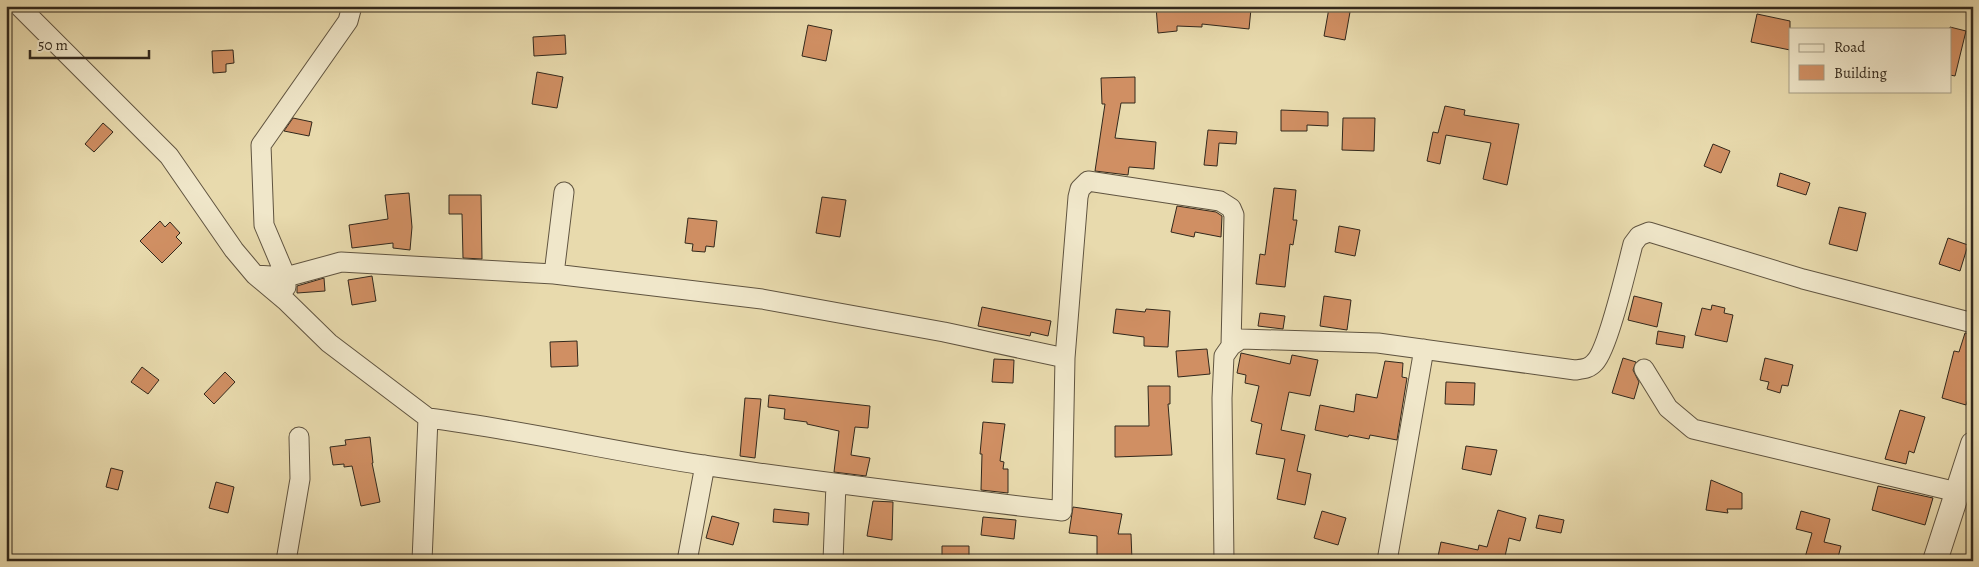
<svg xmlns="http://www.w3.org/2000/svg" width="1979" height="567" font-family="Alegreya,serif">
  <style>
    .building { fill: #d08f63; stroke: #32281c }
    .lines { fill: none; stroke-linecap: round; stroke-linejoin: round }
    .minor-casing { stroke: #605440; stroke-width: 21 }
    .tertiary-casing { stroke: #605440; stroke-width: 26 }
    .minor { stroke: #f0e7ca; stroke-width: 19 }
    .tertiary { stroke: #f0e7ca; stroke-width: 24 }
  </style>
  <rect width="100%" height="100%" fill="#e8daad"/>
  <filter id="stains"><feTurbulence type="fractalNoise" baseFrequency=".004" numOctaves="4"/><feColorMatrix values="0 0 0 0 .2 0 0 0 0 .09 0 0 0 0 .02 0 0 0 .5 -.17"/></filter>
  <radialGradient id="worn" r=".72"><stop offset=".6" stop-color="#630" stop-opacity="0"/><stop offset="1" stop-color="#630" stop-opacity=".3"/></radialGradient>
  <!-- building -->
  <path class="building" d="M1156,6h70l25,3 -2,20 -47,-5v3l-25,-1v5l-19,2z
    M1329,8l21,4 -5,28 -21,-4z
    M1757,14l33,7v29l-39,-8z
    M808,25l24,5 -6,31 -24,-5z
    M1950,27l16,4 -11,45 -5,-1z
    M565,35l1,19 -32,2 -1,-19z
    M233,50l1,13 -8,1v8l-13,1 -1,-22z
    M537,72l26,5 -6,31 -25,-4z
    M1135,77v26h-14l-6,35 41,4 -2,27 -25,-2 -1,8 -33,-4 10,-67h-3l-1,-26z
    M1445,106l20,4 -1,5 55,9 -12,61 -24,-6 8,-36 -45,-8 -6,29 -13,-3 6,-29 5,1z
    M1281,110l47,2v14l-21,-1v6h-26z
    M293,118l19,4 -3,14 -25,-5z
    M1343,118h32l-1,33 -32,-1z
    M103,123l10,9 -19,20 -9,-8z
    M1208,130l29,2 -1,12 -17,-1 -2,23 -13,-1z
    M1713,144l17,7 -9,22 -17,-7z
    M1780,173l30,10 -4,12 -29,-9z
    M1274,188l22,2 -3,30h4l-4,25 -3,-1 -5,43 -29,-3 4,-30 5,1z
    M409,193l3,34 -2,23 -17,-2v-5l-41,5 -3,-23 39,-6 -3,-24z
    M449,195h32l1,64 -19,-1 -1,-44h-13z
    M822,197l24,3 -6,37 -24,-4z
    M1177,206l39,6 6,4 -1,21 -26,-5 -1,5 -23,-5z
    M1839,207l27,6 -9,38 -28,-7z
    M688,218l29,3 -3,26 -8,-1 -1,6 -13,-1 1,-7 -8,-1z
    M160,221l5,6 5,-5 10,11 -4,4 6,6 -20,20 -22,-22z
    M1339,226l21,4 -5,26 -20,-4z
    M1948,238l20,7 -8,26 -21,-7z
    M372,276l4,25 -24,4 -4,-25z
    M324,278l1,13 -28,2v-7z
    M1324,296l27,4 -4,30 -27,-4z
    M1634,296l28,7 -5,24 -29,-7z
    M1712,305l13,3 -1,5 9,2 -6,27 -32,-7 7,-27 9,2z
    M982,307l69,14 -3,15 -17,-4 -1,4 -52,-10z
    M1116,309l29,3 1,-3 24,2 -2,36 -24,-1v-9l-31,-4z
    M1260,313l25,3 -2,13 -25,-3z
    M1658,331l27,5 -2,12 -27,-4z
    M1965,333l8,1v32l-3,11 3,1v5l-7,22 -24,-7 12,-47 5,1z
    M577,341l1,25 -27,1 -1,-25z
    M1207,349l3,25 -32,3 -2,-26z
    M1241,353l49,11 2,-9 26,5 -8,36 -21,-4 -8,38 24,5 -8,36 14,3 -6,31 -28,-6 8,-40 -29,-5 6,-30 -11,-3 8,-35 -14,-3 1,-8 -9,-2z
    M1623,358l13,4 -3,8 6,12 -5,17 -22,-6z
    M1765,358l28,7 -5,21 -6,-1 -2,8 -13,-4 2,-7 -9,-2z
    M994,359l20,1 -1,23 -21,-1z
    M1385,361l18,2 -1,14 5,1 -10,62 -27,-5 -1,4 -20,-4 -1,2 -33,-7 5,-25 34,7 2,-18 21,4z
    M142,367l17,13 -11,14 -17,-12z
    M225,372l10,10 -21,22 -10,-10z
    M1446,382l29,1 -1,22 -29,-1z
    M1148,386h22v18h-2l4,51 -57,2v-31h34z
    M769,395l101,11 -2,22 -13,-1 -4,28 19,3 -4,18 -32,-4 5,-41 -32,-7v-2l-23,-3 1,-10 -17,-2z
    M745,398l16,1 -6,59 -15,-2z
    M1900,410l25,7 -11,36 -5,-2 -3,13 -21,-5z
    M983,422l22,2 -5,37 4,1 -1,7h5v24l-27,-3 1,-36h-2z
    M370,437l3,26h-1l8,39 -19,4 -9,-40 -8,1v-3l-11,1 -3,-18 16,-2 -1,-5z
    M1466,446l31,4 -6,25 -29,-6z
    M111,468l12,3 -5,19 -12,-3z
    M1711,480l31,13v16h-15l1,4 -22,-3z
    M216,482l18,5 -6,26 -19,-5z
    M1878,486l55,12 -8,27 -53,-15z
    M873,501l20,1 -1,38 -25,-4z
    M1073,507l49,7 -4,20h13l1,27h-35v-25l-28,-3z
    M774,509l35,4 -1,12 -35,-3z
    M1498,510l28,8 -6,23 -11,-3 -5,23h-67l4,-19 37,8 1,-5 8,2z
    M1322,511l24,7 -8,27 -24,-7z
    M1801,511l29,8 -6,23 17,4 -4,15h-33l8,-28 -16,-4z
    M1539,515l25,5 -3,13 -25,-5z
    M712,516l27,7 -6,22 -27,-7z
    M983,517l33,3 -2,19 -33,-4z
    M942,546h27v15h-27z"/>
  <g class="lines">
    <!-- minor casing -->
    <g class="minor-casing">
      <path id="minor" d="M19,6l150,150 65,94 21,25 31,26 43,42 99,75 -6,143
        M554,274l10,-82
        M255,275l31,2 55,-15 213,12 208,25 182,33 121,26
        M286,287v-10l-22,-52 -3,-80 87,-124 4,-15
        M1644,369l24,39 25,21 264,63
        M428,418c93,12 183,33 275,47 120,18 240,32 359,46l3,-153 13,-161 2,-8 8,-8 132,20 11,7 3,7 -3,131
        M286,561l14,-82 -1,-42
        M687,561l18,-96
        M833,561l3,-77
        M1224,561l-2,-163 2,-42 7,-10 10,-7 137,4 197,27c8,-1 14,-1 20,-8 13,-13 32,-95 38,-118l6,-8 10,-4 154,47 170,44
        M1387,561l37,-212"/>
    </g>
    <!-- tertiary casing -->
    <g class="tertiary-casing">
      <path id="tertiary" d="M1935,561l38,-117"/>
    </g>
    <!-- minor -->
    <use href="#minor" class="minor"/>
    <!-- tertiary -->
    <use href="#tertiary" class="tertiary"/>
  </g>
  <!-- margin -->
  <rect width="1979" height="567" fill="none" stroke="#e8daad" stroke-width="25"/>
  <rect x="8" y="8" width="1964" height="552" fill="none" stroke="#32281c" stroke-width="2.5"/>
  <rect x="12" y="12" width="1954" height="542" fill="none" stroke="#32281c"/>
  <!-- legend -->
  <rect x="1789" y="28" width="162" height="65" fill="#f0e7ca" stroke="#a49b84"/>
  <rect x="1799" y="44" width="25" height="8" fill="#f0e7ca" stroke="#a49b84"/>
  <text x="1834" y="52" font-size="15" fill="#32281c">Road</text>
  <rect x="1799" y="65" width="25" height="15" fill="#d08f63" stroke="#a49b84"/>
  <text x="1834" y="78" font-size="15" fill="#32281c">Building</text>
  <!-- scale -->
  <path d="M30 50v8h119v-8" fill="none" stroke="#32281c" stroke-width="2.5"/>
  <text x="38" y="50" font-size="15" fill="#32281c" stroke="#f0e7ca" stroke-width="4" paint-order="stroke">50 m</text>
  <rect width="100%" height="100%" filter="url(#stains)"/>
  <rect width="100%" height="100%" fill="url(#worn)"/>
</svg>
